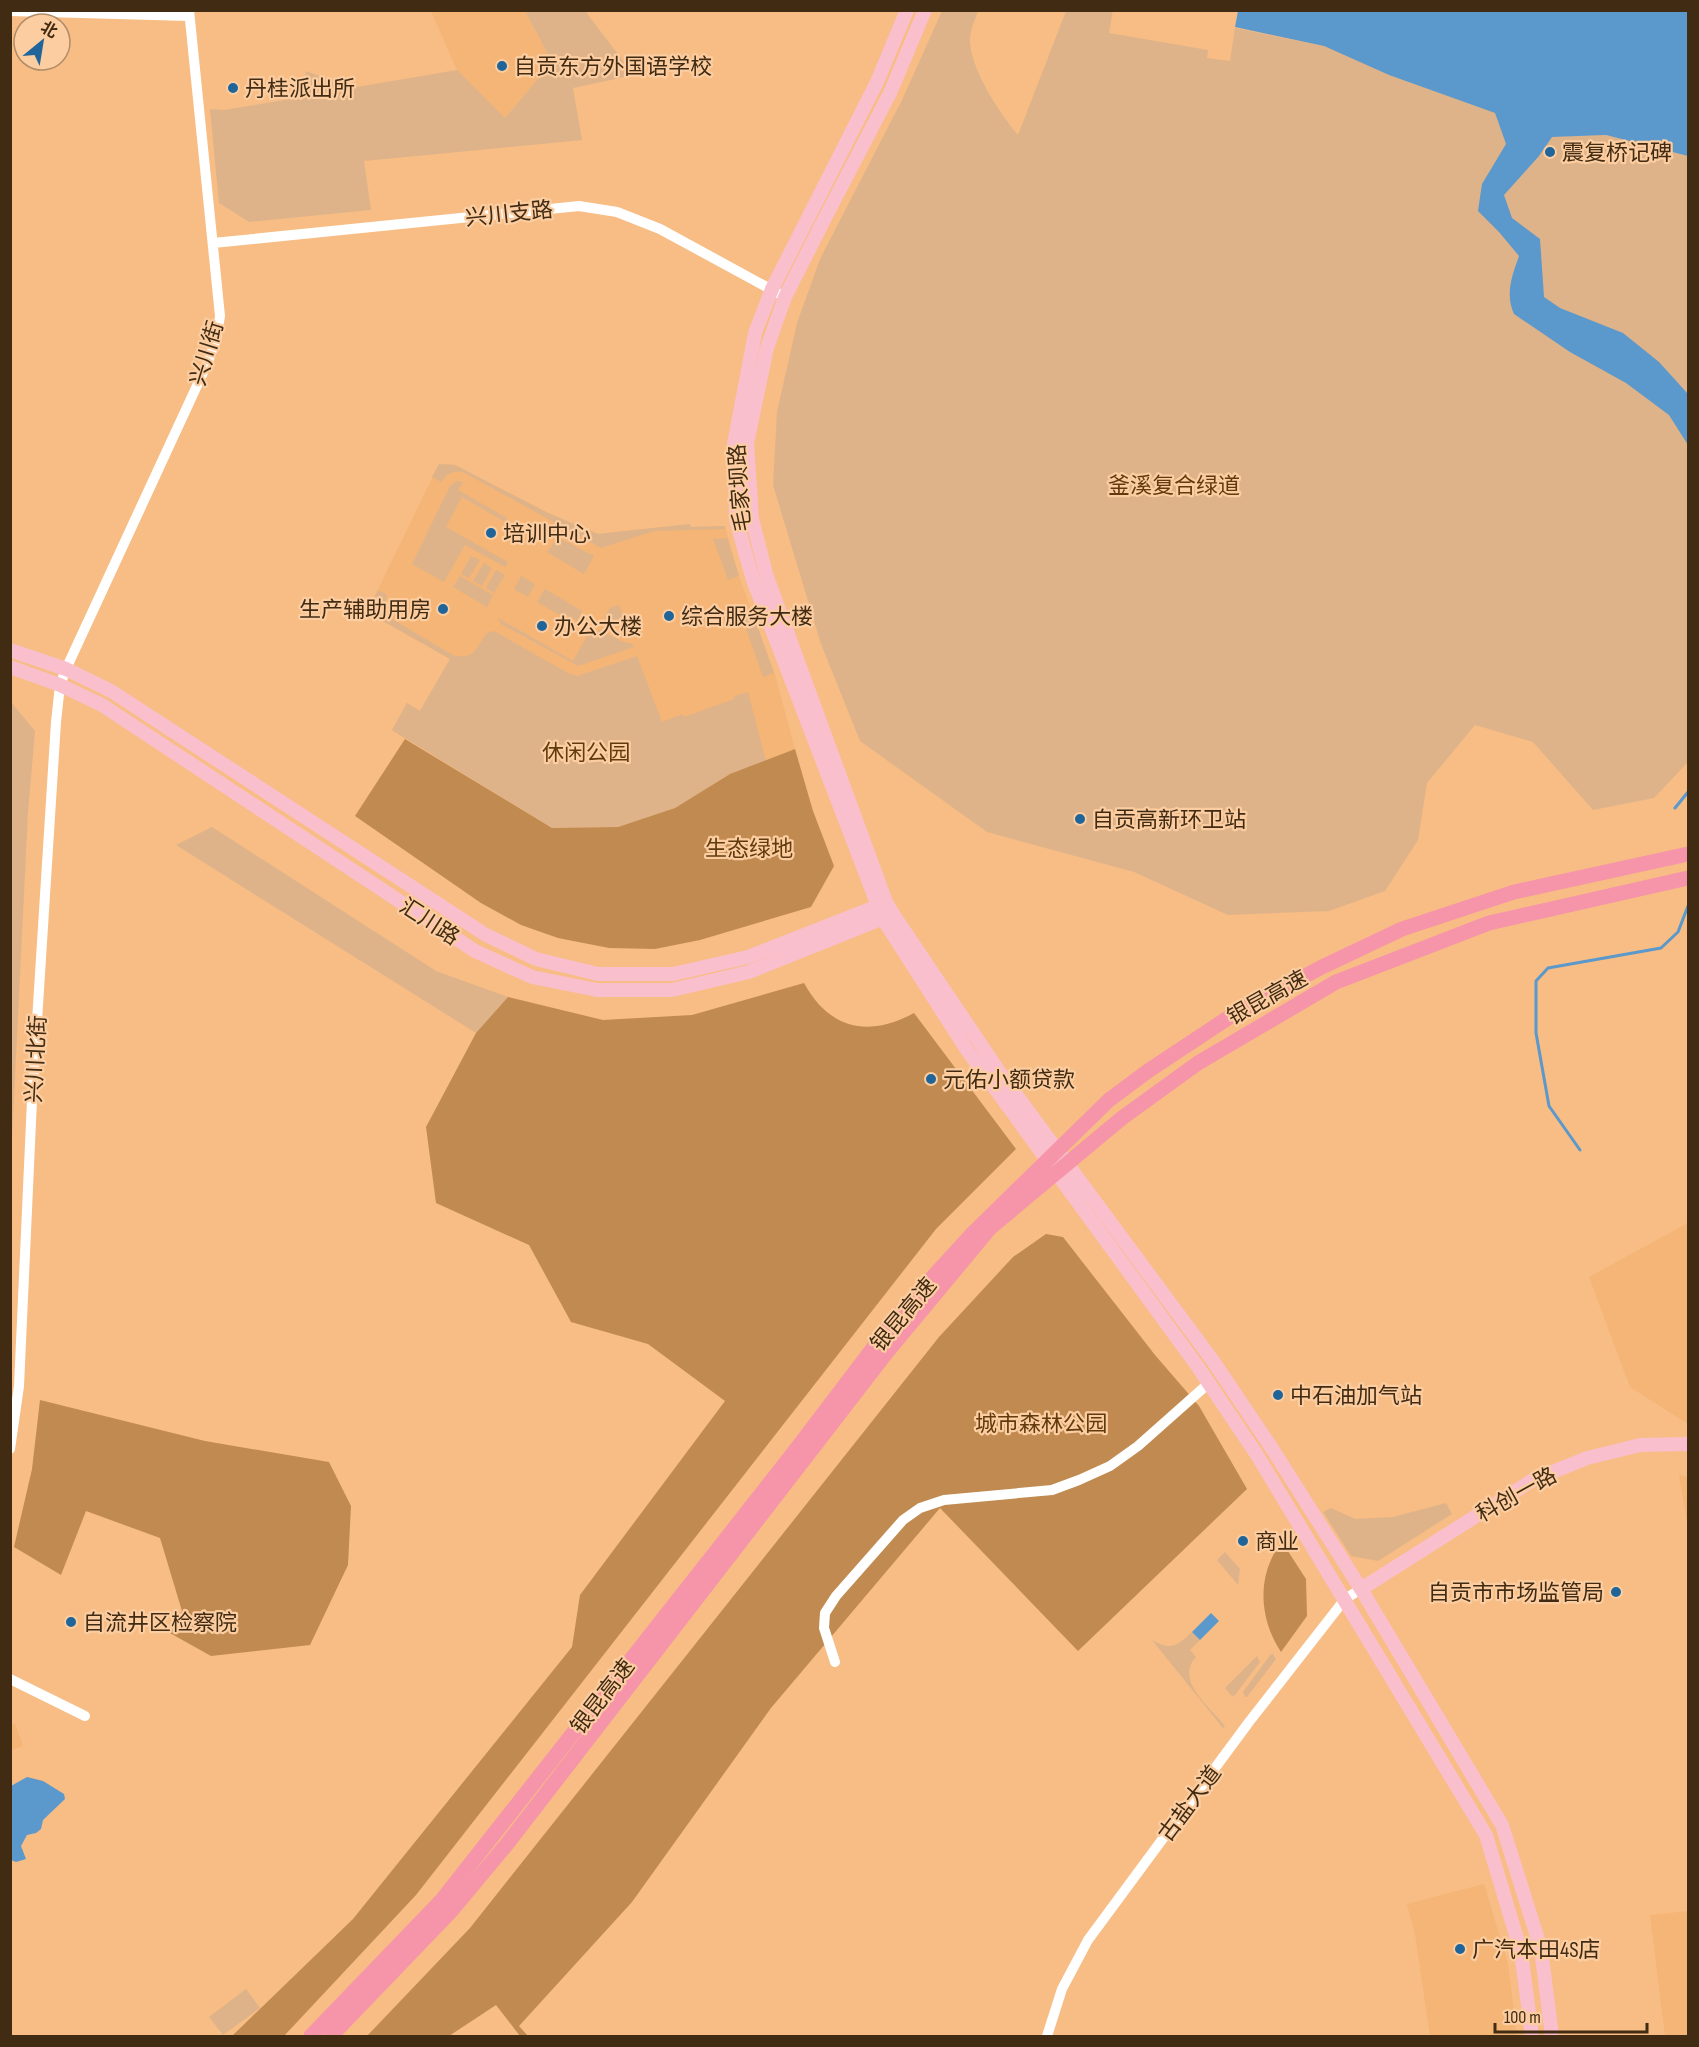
<svg xmlns="http://www.w3.org/2000/svg" width="1699" height="2047" font-family="'Sofia Sans Condensed','Noto Sans SC',sans-serif">
  <style>
    .built { fill: #f4b576 }
    .green { fill: #deb389 }
    .forest { fill: #c18a50 }
    .water { fill: #5b98cc }
    .lines { fill: none; stroke-linecap: round; stroke-linejoin: round }
    .stream { stroke: #5b98cc; stroke-width: 3 }
    .minor { stroke: #fff; stroke-width: 10 }
    .major { stroke: #fabfcc; stroke-width: 14 }
    .highway { stroke: #f694aa; stroke-width: 15 }
    .poi-dot { fill: #20659a; stroke: #fccda0; stroke-width: 2 }
    .labels { text-anchor: middle; stroke-width: 4.5; stroke-linejoin: round; paint-order: stroke }
    .poi-label { font-size: 22px; fill: #412b13; stroke: #fccda0; text-anchor: start }
    .street-label { font-size: 22px; fill: #412b13; stroke: #fccda0 }
    .park-label { font-size: 22px; fill: #613b0d; stroke: #fccda0 }
  </style>
  <rect width="100%" height="100%" fill="#f7bd84"/>
  <!-- built -->
  <path class="built" d="M431,11h94l27,51 -47,56 -48,-48z
    M439,464l16,1 93,48 50,21 92,-10 1,3 34,-1 14,50 36,99 20,74 -65,25 -325,-35 -13,-9 15,-27 13,8 30,-52 -83,-47z
    M1688,1223v201l-58,-37 -41,-110z
    M1679,1475l9,2v50z
    M15,1724l8,22 -12,4v-25z
    M1484,1884l24,80 9,72h-87l-15,-102 -8,-30z
    M1688,1911v125h-23l-15,-121z"/>
  <!-- green -->
  <path class="green" d="M1113,10l-4,23 99,17 -1,8 23,3 5,-33 89,18 65,29 106,38 11,31 46,-7 54,-2 82,21v606l-34,36 -61,12 -60,-68 -58,-17 -48,58 -9,57 -33,51 -56,20 -101,4 -94,-43 -147,-40 -127,-91 -39,-97 -48,-159 4,-73 20,-89 23,-64 82,-159 40,-89h36c-3,9 -9,22 -8,32 2,28 30,71 48,92l48,-124z
    M525,11h60l49,64 -61,13 9,52 -218,21 7,49 -122,12 -30,-19 -9,-94 14,1 79,-13 3,-26 45,17 106,-18 48,48 47,-56z
    M439,464l16,1 93,48 50,21 92,-10 1,3 34,-1v3l-71,2 -53,17 -138,-76c-10,-2 -16,2 -22,10l-9,-5z
    M457,481l6,1 -5,8 49,28 -2,4 -43,-25 -16,30 62,35 -3,5 -40,-22 -21,37 -32,-18 38,-78z
    M727,538l12,38 -11,4 -15,-41z
    M561,539l33,17 -10,18 -37,-22 8,-11z
    M471,556l9,4 -11,18 -8,-4z
    M484,563l8,5 -10,18 -9,-5z
    M496,570l9,5 -11,18 -8,-5z
    M460,576l33,19 -6,12 -34,-20z
    M521,576l14,8 -7,13 -14,-8z
    M545,589l37,22 -5,10 -10,-6 -2,3 -28,-16z
    M378,590l9,5 -2,11 5,12 63,37c22,6 23,-8 34,-22l7,-2 74,42 9,3 60,-20 25,66 21,-8 1,3 50,-18v-3l14,-4 18,69 -36,13 -55,34 -57,19 -66,1 -160,-98 15,-27 13,8 30,-52 -83,-47z
    M619,605l10,27 -25,-14 6,-10z
    M752,611l22,62 -11,4 -22,-62z
    M498,618l75,43 15,-27 6,3 5,-8 24,13 10,2 1,3 -56,19 -77,-42z
    M11,702l24,29 -7,81 -17,347z
    M212,827l224,144 72,26 -32,36 -300,-188z
    M1446,1503l6,11 -74,47 -27,-5 -28,-44 8,-4 24,11 38,-2z
    M1225,1552l15,17 -2,16 -21,-25z
    M1192,1632l8,8 -10,10 6,7c-22,23 15,51 29,69l-2,2 -71,-88c19,11 25,6 40,-8z
    M1271,1654h2l3,5 -29,38h-2l-2,-5z
    M1257,1656l3,6 -25,33 -3,1 -7,-8z
    M246,1989l14,19 -37,27 -14,-18z"/>
  <!-- forest -->
  <path class="forest" d="M405,739l147,89 66,-1 57,-19 55,-34 65,-25 18,62 21,55 -23,41 -111,33 -45,9 -46,-1 -51,-10 -37,-13 -40,-22 -126,-87z
    M804,983c25,46 64,55 110,30l102,136 -80,80 -520,666 -132,141h-52l121,-117 219,-272 8,-52 145,-194 -77,-57 -77,-22 -42,-77 -93,-42 -10,-76 50,-94 32,-36 95,23 89,-5z
    M1046,1234l17,3 92,118 44,51 48,83 -169,162 -138,-143 -169,200 -139,194 -113,124 9,10h-8l-24,-31 -47,31h-82l103,-108 469,-591 74,-80z
    M40,1400l165,41 124,21 22,44 -3,59 -38,80 -99,11 -43,-24 14,-21 -22,-73 -74,-27 -25,64 -47,-28 18,-78z
    M1282,1542l24,37 1,37 -26,36c-22,-33 -25,-78 1,-110z"/>
  <!-- water -->
  <path class="water" d="M1238,11h450v145l-82,-21 -54,2 -13,19 -35,39 8,23 28,21 4,58 16,11 63,25 36,29 29,32v51l-19,-30 -43,-32 -56,-31 -56,-38c-9,-20 -2,-38 5,-58l-20,-24 -21,-21 4,-27 24,-40 -11,-31 -106,-38 -65,-29 -89,-19z
    M1211,1613l8,8 -19,19 -8,-8z
    M27,1777l16,4 21,13 1,5 -22,21 -2,9 -5,4 -9,2 -6,11 5,13 -10,3 -5,-2v-74z"/>
  <g class="lines">
    <!-- stream -->
    <path class="stream" d="M1675,808l13,-16
      M1580,1150l-31,-44 -13,-73v-52l12,-13 113,-20 17,-16 10,-26"/>
    <!-- minor -->
    <path class="minor" d="M10,11l179,5
      M213,243l366,-37 38,6 43,17 125,68
      M10,1449l9,-63 13,-286 24,-378 4,-37 6,-16 141,-305 9,-24 4,-24 -31,-306
      M835,1662l-11,-34 1,-15 11,-17 67,-76 17,-12 24,-8 108,-10 27,-10 31,-14 28,-20 71,-63
      M10,1679l75,37
      M1047,2036l15,-47 26,-49 161,-218 96,-123 16,-10"/>
    <!-- major -->
    <path class="major" d="M907,10l-30,72 -105,207 -17,44 -21,111 2,76 17,60 130,339 84,131 231,317 59,88 229,380 35,117 11,84
      M925,10l-35,83 -63,121 -42,83 -18,51 -20,95 5,76 15,58 119,325 7,12 107,159 213,288 58,86 90,142 141,236 39,124 11,87
      M10,650l56,19 45,22 375,244 50,24 62,15h75l75,-17 135,-53
      M10,667l50,18 42,20 373,246 57,26 65,13h75l77,-18 142,-57
      M1361,1589l172,-109 54,-22 25,-6 28,-7 48,-1"/>
    <!-- highway -->
    <path class="highway" d="M311,2036l131,-136 353,-449 104,-137 74,-81 136,-133 39,-29 86,-57 88,-47 80,-38 112,-37 174,-38
      M331,2036l121,-126 55,-66 380,-492 103,-124 132,-110 76,-55 138,-81 153,-59 199,-45"/>
  </g>
  <!-- markers -->
  <g class="poi-dot">
    <circle cx="502" cy="66" r="6"/>
    <circle cx="233" cy="88" r="6"/>
    <circle cx="1550" cy="152" r="6"/>
    <circle cx="491" cy="533" r="6"/>
    <circle cx="443" cy="609" r="6"/>
    <circle cx="669" cy="616" r="6"/>
    <circle cx="542" cy="626" r="6"/>
    <circle cx="1080" cy="819" r="6"/>
    <circle cx="931" cy="1079" r="6"/>
    <circle cx="1278" cy="1395" r="6"/>
    <circle cx="1243" cy="1541" r="6"/>
    <circle cx="1616" cy="1592" r="6"/>
    <circle cx="71" cy="1622" r="6"/>
    <circle cx="1460" cy="1949" r="6"/>
  </g>
  <g class="labels">
    <!-- poi labels -->
    <g class="poi-label">
      <text x="514" y="74">自贡东方外国语学校</text>
      <text x="245" y="96">丹桂派出所</text>
      <text x="1562" y="160">震复桥记碑</text>
      <text x="503" y="541">培训中心</text>
      <text x="431" y="617" text-anchor="end">生产辅助用房</text>
      <text x="681" y="624">综合服务大楼</text>
      <text x="554" y="634">办公大楼</text>
      <text x="1092" y="827">自贡高新环卫站</text>
      <text x="943" y="1087">元佑小额贷款</text>
      <text x="1290" y="1403">中石油加气站</text>
      <text x="1255" y="1549">商业</text>
      <text x="1604" y="1600" text-anchor="end">自贡市市场监管局</text>
      <text x="83" y="1630">自流井区检察院</text>
      <text x="1472" y="1957">广汽本田4S店</text>
    </g>
    <!-- street labels -->
    <g class="street-label">
      <text transform="translate(509 213) rotate(-6)" y="8">兴川支路</text>
      <text transform="translate(206 353) rotate(-73)" y="8">兴川街</text>
      <text transform="translate(739 488) rotate(-94)" y="8">毛家坝路</text>
      <text transform="translate(430 921) rotate(33)" y="8">汇川路</text>
      <text transform="translate(1267 997) rotate(-29)" y="8">银昆高速</text>
      <text transform="translate(35 1059) rotate(-87)" y="8">兴川北街</text>
      <text transform="translate(903 1314) rotate(-50)" y="8">银昆高速</text>
      <text transform="translate(1516 1494) rotate(-29)" y="8">科创一路</text>
      <text transform="translate(602 1696) rotate(-52)" y="8">银昆高速</text>
      <text transform="translate(1189 1803) rotate(-53)" y="8">古盐大道</text>
    </g>
    <!-- park labels -->
    <g class="park-label">
      <text x="1174" y="493">釜溪复合绿道</text>
      <text x="586" y="760">休闲公园</text>
      <text x="749" y="856">生态绿地</text>
      <text x="1041" y="1431">城市森林公园</text>
    </g>
  </g>
  <!-- border -->
  <rect width="1699" height="2047" fill="none" stroke="#412b13" stroke-width="24"/>
  <!-- north arrow -->
  <g transform="translate(42 42) rotate(30)"><circle r="28" fill="#fccda0" stroke="#b18c68" stroke-width="1.5"/>
  <path d="M0-4.5L10 22L0 15L-10 22Z" fill="#20659a"/>
  <text y="-9" font-size="16" font-weight="bold" text-anchor="middle" fill="#412b13">北</text>
  </g>
  <!-- scale -->
  <path d="M1495 2023v9h152v-9" fill="none" stroke="#412b13" stroke-width="3"/>
  <text x="1504" y="2023" font-size="18" fill="#412b13" stroke="#fccda0" stroke-width="4.5" paint-order="stroke">100 m</text>
</svg>
